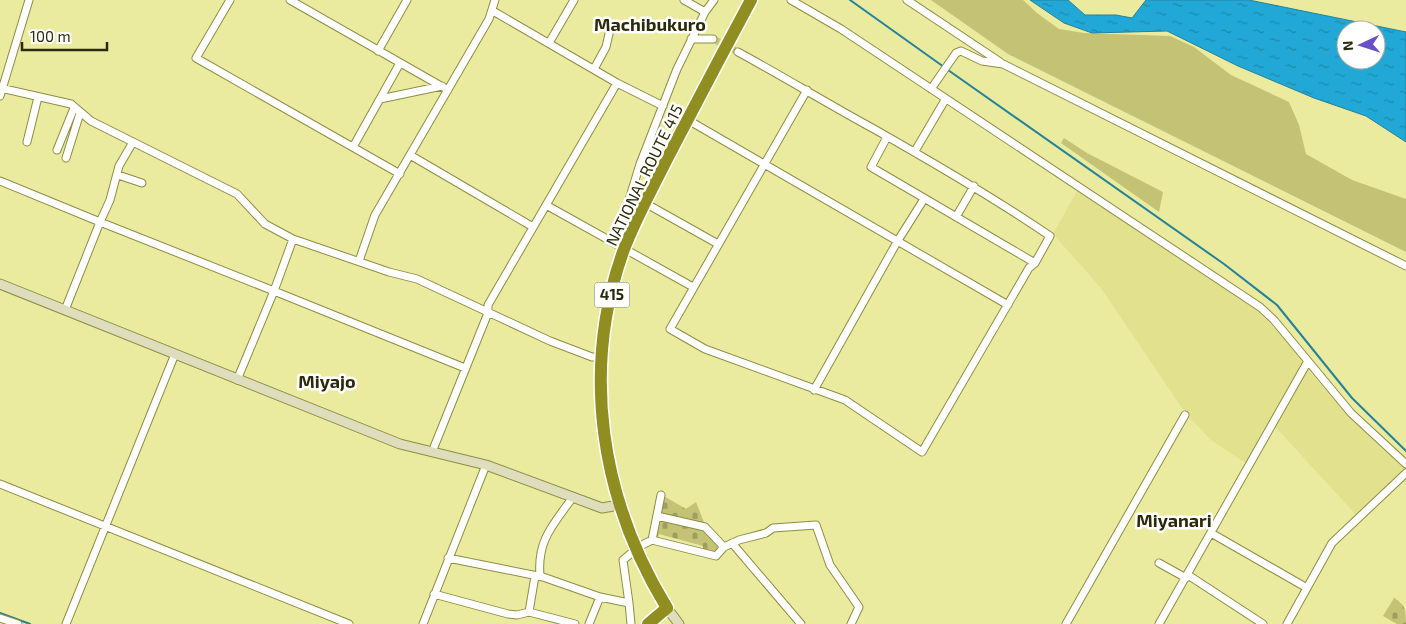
<svg xmlns="http://www.w3.org/2000/svg" width="1406" height="624" font-family="'Exo 2',sans-serif">
  <style>
    .built { fill: #e1e18e }
    .green { fill: #c3c275 }
    .cemetery { fill: url(#cemetery-stones) }
    .water { fill: url(#water-ripples); stroke: #248299; fill-rule: evenodd }
    .lines { fill: none; stroke-linecap: round; stroke-linejoin: round }
    .stream { stroke: #248299; stroke-width: 2 }
    .street-tunnel { stroke: #c5c582; stroke-width: 7; stroke-dasharray: 7 3.5; stroke-linecap: butt }
    .street-casing { stroke: #8e8d45; stroke-width: 9 }
    .secondary-casing { stroke: #8e8d45; stroke-width: 11 }
    .highway-casing { stroke: #fff; stroke-width: 15 }
    .street { stroke: #fff; stroke-width: 7 }
    .secondary { stroke: #deddbc; stroke-width: 9 }
    .highway { stroke: #908e21; stroke-width: 12 }
    .labels { text-anchor: middle; stroke-width: 5; stroke-linejoin: round; paint-order: stroke }
    .shield { fill: #fff; stroke: #6b6b55; stroke-width: 1 }
    .shield-label { font-size: 15px; font-weight: bold; fill: #2b2b0c }
    .street-label { font-size: 16px; fill: #2b2b0c; stroke: #fff }
    .neighbourhood-label { font-size: 18px; font-weight: bold; fill: #2b2b0c; stroke: #fff }
  </style>
  <defs>
    <pattern id="cemetery-stones" width="16" height="16" patternUnits="userSpaceOnUse" patternTransform="scale(1.25)"><rect width="16" height="16" fill="#c3c275"/><path d="M2 7V4a2 2 0 0 1 4 0v3zM10 15v-3a2 2 0 0 1 4 0v3z" fill="#9f9e5e"/></pattern>
    <pattern id="water-ripples" width="26" height="14" patternUnits="userSpaceOnUse" patternTransform="scale(1.25)"><rect width="26" height="14" fill="#21a8d6"/><path d="M2 4q2-2 4 0t4 0M15 11q2-2 4 0t4 0" fill="none" stroke="#1d89ac"/></pattern>
  </defs>
  <rect width="100%" height="100%" fill="#ebeba0"/>
  <!-- built -->
  <path class="built" d="M1077,191l166,107 39,37 36,47 44,47 44,40 -49,47 -87,-95 -23,43 -36,-24 -25,-26 -85,-126 -48,-54z"/>
  <!-- green -->
  <path class="green" d="M931,0h92l14,13 22,16 25,4 86,3 24,11 37,28 58,27 10,23 7,29 46,26 54,19v53l-398,-198z
    M1064,138l23,15 76,39 -4,20 -98,-69z"/>
  <!-- cemetery -->
  <path class="cemetery" d="M662,495l24,14 10,-7 9,23 15,23 -6,6 -11,-3v-5l-44,-12 -1,5 -5,-1z
    M1394,598c12,7 12,13 12,26h-9l-14,-8z"/>
  <!-- water -->
  <path class="water" d="M1030,0h38l17,15h31l16,3 14,-18h103l157,32v110l-40,-26 -52,-18 -76,-32 -71,-35 -75,2 -28,-10zM1346,30h30v30h-30z"/>
  <g class="lines">
    <!-- stream -->
    <path class="stream" d="M850,0l94,67
      M948,70l276,194 53,41 75,93 54,53
      M0,613l30,11"/>
    <!-- street-tunnel -->
    <path class="street-tunnel" d="M713,39l25,13"/>
    <!-- street casing -->
    <g class="street-casing">
      <path id="street" d="M230,0l-34,58 204,116
        M290,0l158,90
        M684,0l21,12
        M791,0l50,29 419,278 14,13 77,93 55,51
        M907,0l93,62
        M493,11l124,72 46,23
        M691,39h22
        M549,43l25,-43
        M378,51l29,-51
        M738,52c46,25 90,52 136,77 60,34 119,68 176,107l-15,27 -6,5 -107,184 -77,-52 -140,-51 -35,-20 137,-239
        M594,69l12,-22 5,-22
        M0,88l71,16 20,17 146,73 28,30 28,15 96,33 28,7 133,62 42,16h10
        M931,89l25,-36 5,-2 21,10 21,3 403,202
        M0,96l29,-96
        M380,99l62,-13
        M688,120l320,185
        M887,137l-16,30 164,96
        M27,142l11,-45
        M353,147l47,-84
        M57,150l17,-42
        M915,151l30,-51
        M410,155l123,72
        M66,158l14,-45
        M118,175l24,8
        M0,181l100,41 10,-22 9,-34 14,-24
        M645,203l73,41
        M546,205l147,82
        M956,217l18,-31
        M624,243l-3,-17 19,-62 37,-95 28,-57 9,-12
        M359,261l16,-46 114,-196 6,-19
        M65,310l35,-88 174,69 19,-52
        M237,380l37,-89 191,77
        M814,390l83,-148 27,-43
        M432,452l56,-139v-8l129,-222
        M0,484l349,140
        M1211,533l96,55
        M652,540l64,16 8,-9 -19,-20 -48,-11
        M732,543l69,81
        M724,547l15,-7 27,-7 7,-5 43,-3 14,40 29,42 -8,17
        M448,558l95,19 57,20 29,6 2,21
        M1159,563l27,15
        M1188,575l75,49
        M535,576l-6,36 46,12
        M540,576c-3,-36 13,-51 33,-79
        M434,594l74,20 9,1 12,-3
        M629,603l-6,-43 17,-14 12,-6 9,-45
        M0,618l18,6
        M66,624l109,-270
        M423,624l63,-159
        M589,624l11,-27
        M1066,624l119,-209
        M1159,624l149,-263
        M1287,624l45,-81 74,-70"/>
    </g>
    <!-- secondary casing -->
    <g class="secondary-casing">
      <path id="secondary" d="M0,284l400,160 86,21 116,43 17,-3
        M667,608l12,16"/>
    </g>
    <!-- highway casing -->
    <g class="highway-casing">
      <path id="highway" d="M648,624l19,-16c-66,-108 -87,-237 -43,-359 12,-31 29,-62 44,-92 27,-52 55,-105 83,-157"/>
    </g>
    <!-- street -->
    <use href="#street" class="street"/>
    <!-- secondary -->
    <use href="#secondary" class="secondary"/>
    <!-- highway -->
    <use href="#highway" class="highway"/>
  </g>
  <g class="labels">
    <!-- shield labels -->
    <rect class="shield" x="594.5" y="282.5" width="35" height="25" rx="4"/>
    <g class="shield-label">
      <text x="612" y="300">415</text>
    </g>
    <!-- street labels -->
    <g class="street-label">
      <text transform="translate(644 175) rotate(-64)" y="6">NATIONAL ROUTE 415</text>
    </g>
    <!-- neighbourhood labels -->
    <g class="neighbourhood-label">
      <text x="650" y="31">Machibukuro</text>
      <text x="327" y="388">Miyajo</text>
      <text x="1174" y="527">Miyanari</text>
    </g>
  </g>
  <!-- north arrow -->
  <g transform="translate(1361 45) rotate(266)"><circle r="24" fill="#ffffff" stroke="#aaaa9e"/>
  <path d="M0-4L9 19L0 12L-9 19Z" fill="#6950ca"/>
  <text y="-8" font-size="14" font-weight="bold" text-anchor="middle" fill="#2b2b0c">N</text>
  </g>
  <!-- scale -->
  <path d="M22 42v8h85v-8" fill="none" stroke="#2b2b0c" stroke-width="2.5"/>
  <text x="30" y="42" font-size="15" fill="#2b2b0c" stroke="#ffffff" stroke-width="4" paint-order="stroke">100 m</text>
</svg>
